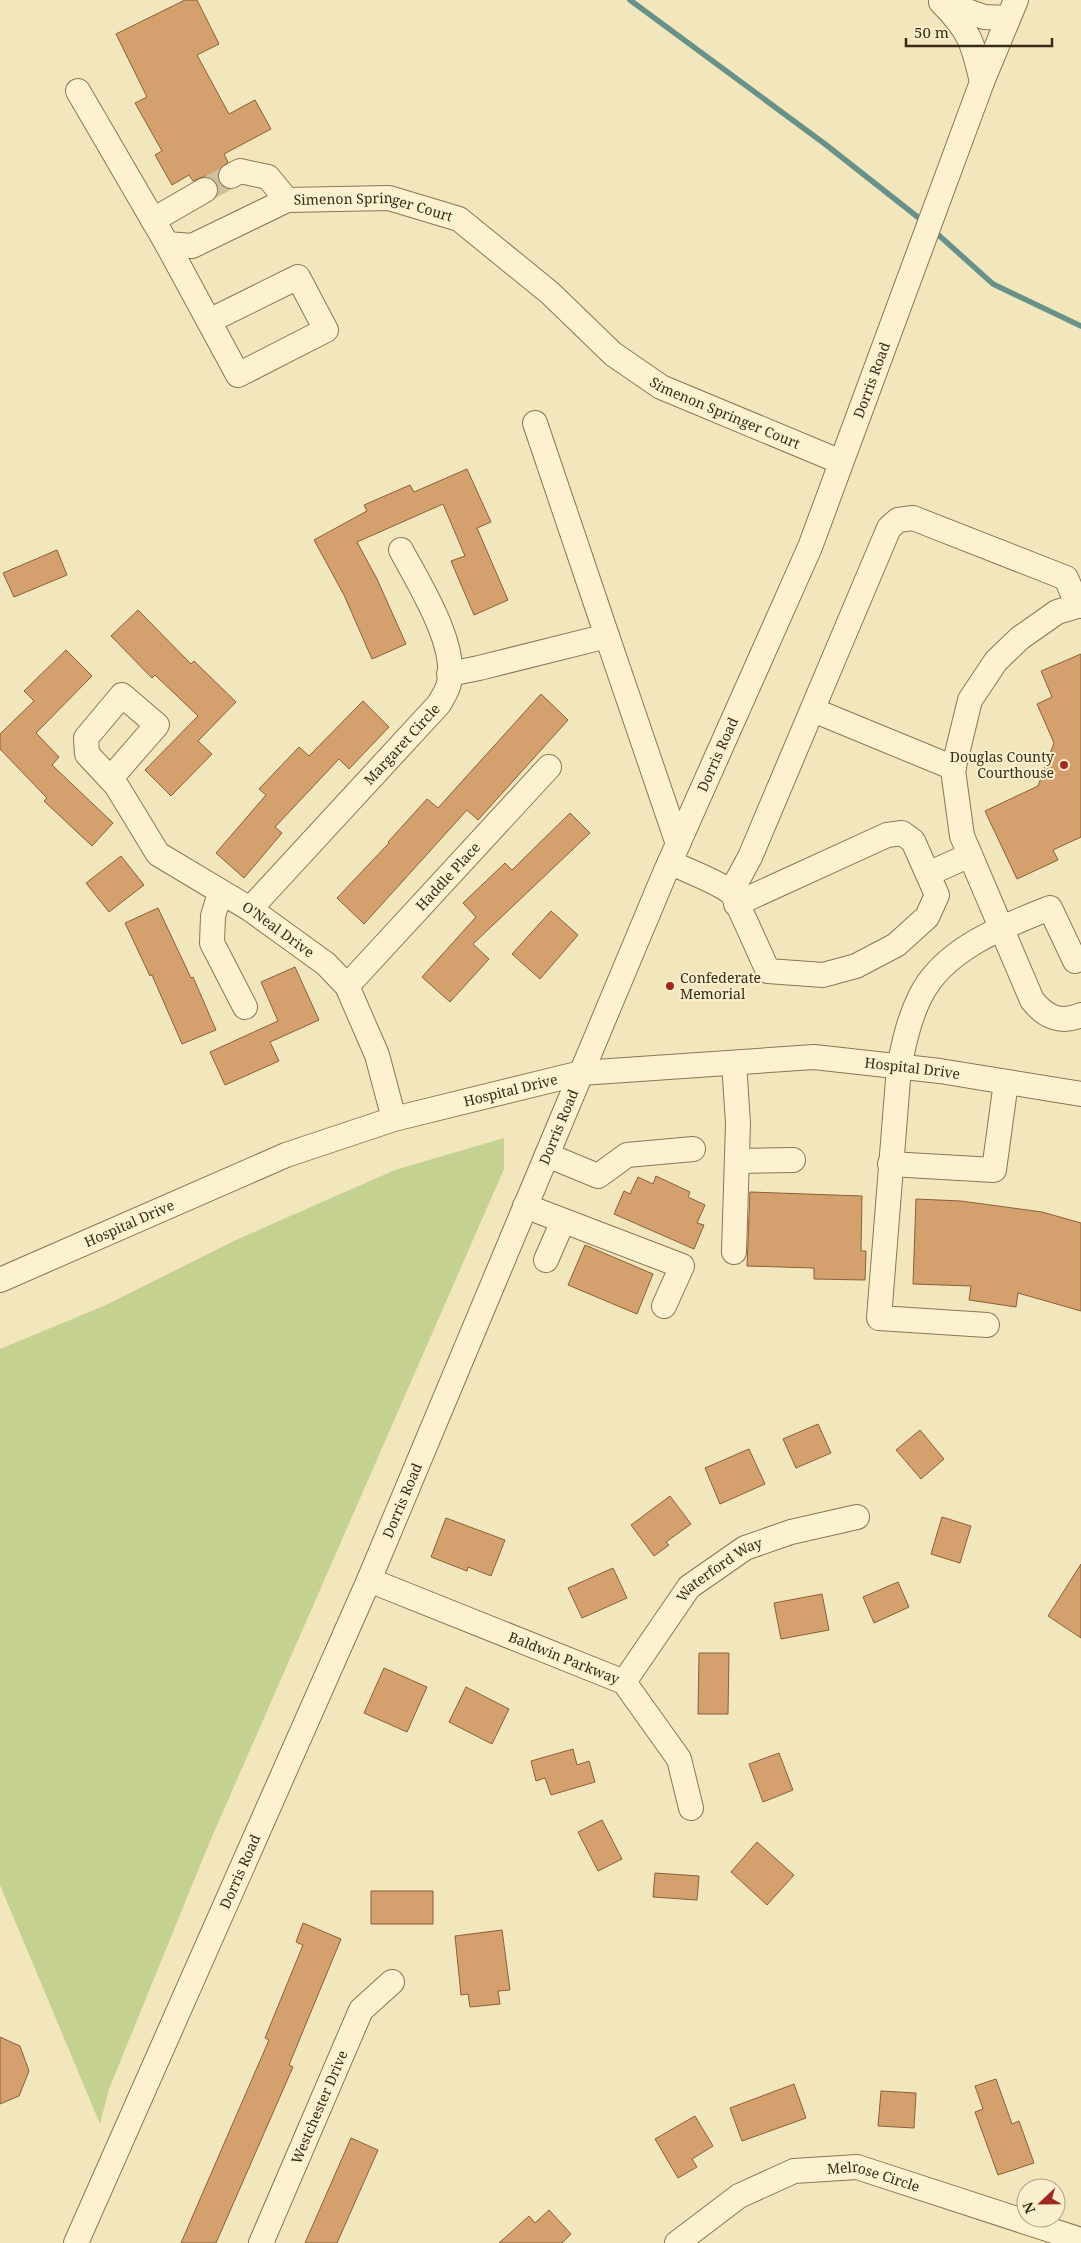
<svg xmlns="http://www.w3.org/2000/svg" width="1081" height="2243" font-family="'Noto Serif',serif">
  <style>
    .green { fill: #c4d190 }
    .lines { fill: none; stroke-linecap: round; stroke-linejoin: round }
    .stream { stroke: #679189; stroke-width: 5.5 }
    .building { fill: #d4a06e; stroke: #8c5f38 }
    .minor-tunnel { stroke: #cdc19c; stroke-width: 24; stroke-dasharray: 24 12; stroke-linecap: butt }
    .minor-casing { stroke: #8b7554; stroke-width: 26 }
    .minor { stroke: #fcf2d0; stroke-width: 24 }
    .poi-dot { fill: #a0271e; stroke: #f9efcd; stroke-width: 2 }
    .labels { text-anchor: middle; stroke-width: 4; stroke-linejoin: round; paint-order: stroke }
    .street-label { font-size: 14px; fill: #392b1a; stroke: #f9efcd }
    .poi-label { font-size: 14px; fill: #392b1a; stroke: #f9efcd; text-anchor: end }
  </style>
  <rect width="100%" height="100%" fill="#f2e6bc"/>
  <!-- green -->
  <path class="green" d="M504,1138v31l-296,677 -99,243 -9,35 -100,-239v-536l106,-44 130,-65 159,-70z"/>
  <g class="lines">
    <!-- stream -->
    <path class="stream" d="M630,0l195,144 99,78
      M933,230l60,54 88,42"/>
  </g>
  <!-- building -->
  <path class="building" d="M185,0h12l22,44 -22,11 32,59 26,-14 16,29 -47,25 4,8 -8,7 -3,7 2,7 9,6 -10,6 -1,-12 -5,-5 -7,-2 -12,5 -4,-6 -17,10 -17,-30 7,-4 -27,-48 12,-6 -31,-63z
    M467,469l24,53 -14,6 31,72 -34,15 -23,-54 14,-5 -22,-52 -86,38 20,37 29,65 -34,15 -28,-64 -30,-55 53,-29 -3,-6 46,-20 4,7z
    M57,550l10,25 -53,22 -11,-24z
    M138,610l53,54 3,-3 42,41 -38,39 14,13 -41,42 -26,-26 53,-54 -43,-41 -3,3 -41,-42z
    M66,650l26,26 -56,57 23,24 -7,8 61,58 -21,23 -48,-45 3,-3 -47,-49v-15l34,-33 -10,-10z
    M1081,654v183l-28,13 5,10 -41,19 -32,-68 53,-25 16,-43 -17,-39 15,-7 -11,-26z
    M541,694l27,26 -90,100 -11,-10 -103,114 -27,-26 52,-55 -1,-1 39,-43 11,9z
    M363,701l26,26 -40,42 -10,-10 -64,68 7,6 -38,45 -28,-25 50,-58 -7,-6 40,-42 10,9z
    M570,813l20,20 -117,111 16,15 -39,43 -28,-25 54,-60 -13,-14 42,-40 7,7z
    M121,856l23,29 -35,27 -23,-29z
    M158,908l33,70 2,-1 23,53 -34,14 -30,-69 -2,1 -25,-53z
    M551,911l27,24 -38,44 -28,-25z
    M295,967l24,53 -49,22 9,19 -54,24 -15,-33 68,-31 -17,-39z
    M656,1176l34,16 -2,5 17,8 -8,18 7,2 -10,24 -80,-35 10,-23 6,3 8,-17 15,7z
    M750,1192l112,4 -1,55h5l-1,29 -51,-1v-11l-67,-2z
    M916,1199l45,2 81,11 39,11v88l-63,-18 -2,14 -47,-7 2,-14 -58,-2z
    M585,1245l68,29 -16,40 -69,-29z
    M818,1424l13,29 -35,15 -13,-29z
    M920,1430l24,29 -23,20 -25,-29z
    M749,1449l16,35 -45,20 -15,-36z
    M670,1496l21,28 -25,18 3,3 -15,11 -23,-31z
    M942,1517l29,9 -11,37 -29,-9z
    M446,1518l59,22 -14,36 -23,-9 -1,4 -36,-14z
    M1081,1564v74l-33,-22z
    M613,1568l14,30 -45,20 -14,-30z
    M898,1582l11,25 -35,16 -11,-26z
    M822,1594l7,36 -48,9 -7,-36z
    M699,1653h30l-1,61h-30z
    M384,1668l43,19 -20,45 -43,-19z
    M466,1687l43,22 -17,35 -43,-22z
    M573,1749l4,16 12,-4 6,21 -44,13 -6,-17 -9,3 -5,-20z
    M779,1753l14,37 -30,12 -14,-38z
    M602,1820l20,39 -24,12 -20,-39z
    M757,1842l37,33 -27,30 -36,-33z
    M655,1873l44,3 -2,24 -44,-3z
    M371,1891h62v33h-62z
    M303,1923l38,16 -52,126 4,2 -77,176h-35l88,-203 -4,-2 38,-93 -7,-3z
    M502,1930l8,60 -12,1 2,13 -30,3 -2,-13 -7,1 -6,-59z
    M0,2037l20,9 9,25 -10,25 -19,8z
    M996,2079l16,45 7,-3 15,42 -36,12 -23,-63 8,-3 -8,-23z
    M794,2084l12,34 -64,23 -12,-33z
    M881,2091l35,2 -2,35 -36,-2z
    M695,2116l18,30 -21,13 5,8 -19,11 -23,-39z
    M351,2138l27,12 -41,93h-32z
    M549,2210l22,24 -9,9h-63l30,-27 6,7z"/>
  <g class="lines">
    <!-- minor-tunnel -->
    <path class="minor-tunnel" d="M205,190l26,-14"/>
    <!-- minor casing -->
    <g class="minor-casing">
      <g id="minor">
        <path d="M941,2c29,29 32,41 41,80"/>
        <path d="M945,3l39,14 24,1"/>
        <path id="s1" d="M78,91l89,153 25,2 95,-46 102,-2 70,21 91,74 63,61 48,33 180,75"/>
        <path d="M231,176l9,-5 28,6 19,23"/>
        <path d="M153,220l52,-30"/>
        <path d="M167,244l71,131 88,-45 -28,-53 -89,44"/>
        <path d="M535,423l72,213"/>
        <path d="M1081,605l-24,7 -37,26 -24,23 -26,39 -17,70 9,66 70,164c13,17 29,24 49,15"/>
        <path d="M449,674l30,-6 128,-32 71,208"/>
        <path d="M813,710l141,58"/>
        <path id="s2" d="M110,779l47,-54 -35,-30 -36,43 1,16 29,31 42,69 92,55 76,55 21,22 30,69 17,64"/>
        <path d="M670,862c17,9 44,18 59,29 6,4 33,68 39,80l55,4 33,-9 40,-21 31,-28 10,-22 -24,-54 -11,-8 -15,2 -151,69"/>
        <path d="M928,874l42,-19"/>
        <path d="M731,892l19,-35 139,-329 9,-8 15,-2 153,60 12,28"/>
        <path d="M220,893l-7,23 -1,27 33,64"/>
        <path id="s3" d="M250,909l189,-205c3,-6 9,-14 10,-21 9,-38 -30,-99 -48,-133"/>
        <path id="s4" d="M347,986l202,-219"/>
        <path d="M734,1063l4,60 -4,129"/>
        <path d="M547,1155l51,21 29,-21 66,-6"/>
        <path d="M737,1161l56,-1"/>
        <path d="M890,1164l104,6 12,-88"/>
        <path d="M525,1206l157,60 -18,40"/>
        <path d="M546,1260l17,-39"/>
        <path id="s5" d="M0,1280l286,-125 108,-36 187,-46 233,-16 126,14 141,23"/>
        <path d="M987,1325l-108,-7 20,-251c5,-24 10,-48 21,-70 23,-48 84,-71 130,-89l25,53 6,-3"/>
        <path id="s6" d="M369,1580l255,102 55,77 12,49"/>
        <path id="s7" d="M624,1682l65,-95 56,-39 46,-16 66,-15"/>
        <path id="s8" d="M76,2243l293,-663 296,-707 145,-326 172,-465 34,-82"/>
        <path id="s9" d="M261,2243l100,-233 31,-28"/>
        <path id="s10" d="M677,2243l62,-47 55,-25 63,-4 224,73"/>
      </g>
    </g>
    <!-- minor -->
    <use href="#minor" class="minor"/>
  </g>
  <!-- markers -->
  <g class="poi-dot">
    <circle cx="1064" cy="765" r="5"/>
    <circle cx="670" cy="986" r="5"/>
  </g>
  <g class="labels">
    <!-- street labels -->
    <g class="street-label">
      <text dy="5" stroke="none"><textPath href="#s1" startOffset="395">Simenon Springer Court</textPath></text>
      <text dy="5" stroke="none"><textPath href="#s8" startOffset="2026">Dorris Road</textPath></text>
      <text dy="5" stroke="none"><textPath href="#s1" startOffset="815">Simenon Springer Court</textPath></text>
      <text dy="5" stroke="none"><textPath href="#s3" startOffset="224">Margaret Circle</textPath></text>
      <text dy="5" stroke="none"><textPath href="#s8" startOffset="1621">Dorris Road</textPath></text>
      <text dy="5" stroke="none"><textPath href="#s4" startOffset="149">Haddle Place</textPath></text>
      <text dy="5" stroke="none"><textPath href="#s2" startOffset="455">O'Neal Drive</textPath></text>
      <text dy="5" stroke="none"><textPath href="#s5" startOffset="951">Hospital Drive</textPath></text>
      <text dy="5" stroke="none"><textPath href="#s5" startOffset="546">Hospital Drive</textPath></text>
      <text dy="5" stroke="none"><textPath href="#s8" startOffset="1216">Dorris Road</textPath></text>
      <text dy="5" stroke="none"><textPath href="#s5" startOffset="141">Hospital Drive</textPath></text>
      <text dy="5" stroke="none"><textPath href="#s8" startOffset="811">Dorris Road</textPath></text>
      <text dy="5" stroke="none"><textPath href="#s7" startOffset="150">Waterford Way</textPath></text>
      <text dy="5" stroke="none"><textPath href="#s6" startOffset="210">Baldwin Parkway</textPath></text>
      <text dy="5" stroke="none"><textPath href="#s8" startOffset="406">Dorris Road</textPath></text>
      <text dy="5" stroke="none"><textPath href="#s9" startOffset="148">Westchester Drive</textPath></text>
      <text dy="5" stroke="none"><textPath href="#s10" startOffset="219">Melrose Circle</textPath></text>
    </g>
    <!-- poi labels -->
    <g class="poi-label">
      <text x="1054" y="762">Douglas County<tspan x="1054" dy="16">Courthouse</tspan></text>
      <text x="680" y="983" text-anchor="start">Confederate<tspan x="680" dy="16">Memorial</tspan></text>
    </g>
  </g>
  <!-- north arrow -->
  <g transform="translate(1041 2203) rotate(248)"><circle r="24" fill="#f9efcd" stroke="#aca185"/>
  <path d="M0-4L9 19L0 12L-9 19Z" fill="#a0271e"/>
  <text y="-8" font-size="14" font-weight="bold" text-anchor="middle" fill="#392b1a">N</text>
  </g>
  <!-- scale -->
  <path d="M906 38v8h146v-8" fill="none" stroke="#392b1a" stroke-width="2.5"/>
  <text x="914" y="38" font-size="15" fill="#392b1a" stroke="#f9efcd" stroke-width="4" paint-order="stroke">50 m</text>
</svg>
